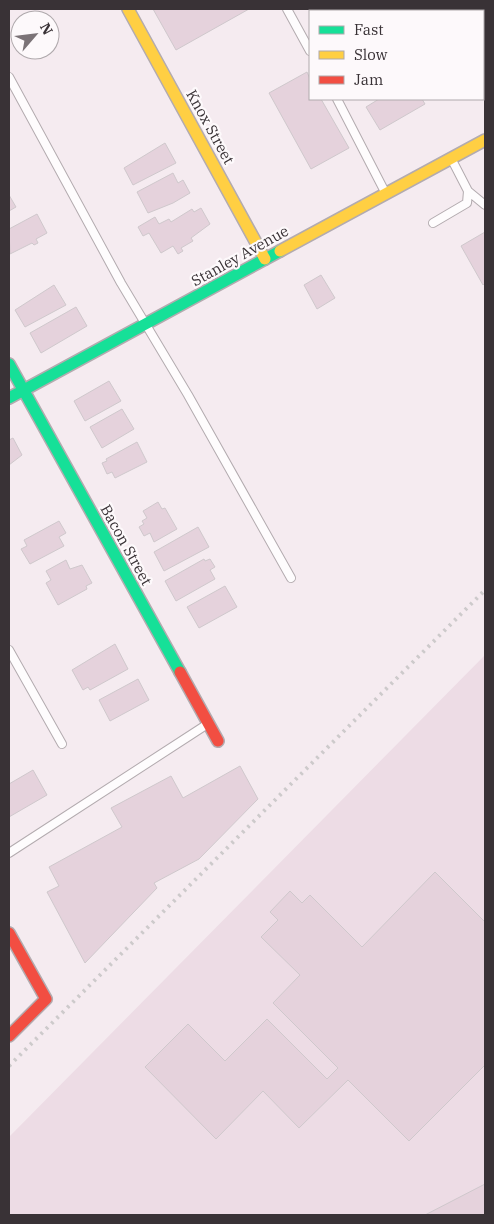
<svg xmlns="http://www.w3.org/2000/svg" width="494" height="1224" font-family="'IBM Plex Serif',serif">
  <style>
    .built { fill: #eddce5 }
    .building { fill: #e5d2dc; stroke: #cfc8cc }
    .lines { fill: none; stroke-linecap: round; stroke-linejoin: round }
    .lane-casing { stroke: #b3abaf; stroke-width: 10 }
    .fast-casing { stroke: #b3abaf; stroke-width: 14 }
    .slow-casing { stroke: #b3abaf; stroke-width: 14 }
    .jam-casing { stroke: #b3abaf; stroke-width: 14 }
    .lane { stroke: #fefcfd; stroke-width: 8 }
    .fast { stroke: #16e098; stroke-width: 11 }
    .slow { stroke: #ffcf43; stroke-width: 11 }
    .jam { stroke: #f24e42; stroke-width: 11 }
    .rail { stroke: #cdcacb; stroke-width: 4; stroke-dasharray: 2.5 5; stroke-linecap: butt }
    .labels { text-anchor: middle; stroke-width: 4.5; stroke-linejoin: round; paint-order: stroke }
    .street-label { font-size: 15px; fill: #393236; stroke: #fdf9fb }
  </style>
  <rect width="100%" height="100%" fill="#f5ebf0"/>
  <!-- built -->
  <path class="built" d="M485,655v560h-476v-78z"/>
  <!-- building -->
  <path class="building" d="M153,9h96l-73,41z
    M357,9h27l-4,2h-22z
    M392,9h10l2,2h-17z
    M307,72l3,7v20h11l28,49 -38,21 -42,-76z
    M379,99h43l3,5 -45,26 -14,-23z
    M165,143l11,20 -43,22 -9,-17z
    M173,173l5,10 5,-3 7,13 -17,10 -25,10 -11,-21z
    M9,195l7,12 -7,4z
    M201,208l9,16 -19,14 2,3 -12,7 2,3 -5,3 -5,-8 -12,7 -12,-20 -6,3 -5,-9 17,-10 4,7 10,-5 2,3 21,-13 2,3z
    M37,214l10,19 -11,6 2,4 -4,2 -2,-2 -22,11 -1,-25z
    M485,232v51l-2,2 -22,-39z
    M321,275l14,23 -18,11 -13,-24z
    M54,285l12,20 -41,22 -10,-17z
    M76,307l11,19 -46,27 -11,-20z
    M109,381l12,20 -36,20 -11,-20z
    M122,409l12,20 -32,19 -12,-21z
    M13,438l9,17 -13,10v-25z
    M137,442l10,20 -32,16 -3,-6 -5,2 -5,-11 5,-2 -1,-2z
    M158,502l4,7 3,-1 12,21 -23,13 -4,-9 -6,3 -5,-9 5,-3 -2,-3 5,-3 -4,-7z
    M59,521l7,12 -7,4 5,9 -34,18 -9,-15 6,-3 -3,-6z
    M198,527l11,20 -45,24 -10,-19z
    M204,559l1,2 5,-2 5,8 -5,3 5,9 -39,22 -11,-20z
    M66,560l4,9 12,-4 10,18 -6,3 1,3 -29,16 -12,-22 5,-3 -5,-9z
    M225,586l12,21 -38,21 -12,-21z
    M115,644l13,25 -38,21 -2,-3 -5,3 -11,-20z
    M138,679l11,21 -39,21 -11,-21z
    M240,766l18,33 -59,60 -45,24 3,5 -72,75 -38,-71 12,-6 -10,-19 73,-40 -11,-19 60,-32 12,22z
    M33,770l14,25 -38,22v-33z
    M435,872l50,50v143l-76,76 -61,-61 -49,48 -36,-37 -47,48 -71,-72 43,-43 37,37 42,-42 60,60 11,-11 -65,-65 27,-28 -39,-38 17,-17 -8,-8 20,-21 12,12 8,-8 52,52z
    M485,1184v31h-60z"/>
  <g class="lines">
    <!-- lane casing -->
    <g class="lane-casing">
      <path id="lane" d="M287,9l23,42
        M327,9l1,2
        M9,77l112,206 67,112 103,183
        M337,99l48,93
        M468,191l17,14
        M433,223l34,-20 1,-12 -16,-31
        M9,650l53,94
        M9,853l197,-128"/>
    </g>
    <!-- fast casing -->
    <g class="fast-casing">
      <path id="fast" d="M483,82l2,4
        M9,364l171,308
        M9,398l271,-147"/>
    </g>
    <!-- slow casing -->
    <g class="slow-casing">
      <path id="slow" d="M128,9l137,250
        M280,251l205,-111"/>
    </g>
    <!-- jam casing -->
    <g class="jam-casing">
      <path id="jam" d="M443,9l1,2
        M180,672l38,69
        M9,933l37,66 -37,37"/>
    </g>
    <!-- lane -->
    <use href="#lane" class="lane"/>
    <!-- fast -->
    <use href="#fast" class="fast"/>
    <!-- slow -->
    <use href="#slow" class="slow"/>
    <!-- jam -->
    <use href="#jam" class="jam"/>
    <!-- rail -->
    <path class="rail" d="M9,1066l476,-476"/>
  </g>
  <g class="labels">
    <!-- street labels -->
    <g class="street-label">
      <text transform="translate(210 127) rotate(61)" y="5">Knox Street</text>
      <text transform="translate(240 256) rotate(-29)" y="5">Stanley Avenue</text>
      <text transform="translate(126 545) rotate(61)" y="5">Bacon Street</text>
    </g>
  </g>
  <!-- border -->
  <rect width="494" height="1224" fill="none" stroke="#393236" stroke-width="20"/>
  <!-- legend -->
  <rect x="309" y="10" width="175" height="90" fill="#fdf9fb" stroke="#afa9ac"/>
  <rect x="319" y="26" width="25" height="8" fill="#16e098" stroke="#afa9ac"/>
  <text x="354" y="35" font-size="15" fill="#393236">Fast</text>
  <rect x="319" y="51" width="25" height="8" fill="#ffcf43" stroke="#afa9ac"/>
  <text x="354" y="60" font-size="15" fill="#393236">Slow</text>
  <rect x="319" y="76" width="25" height="8" fill="#f24e42" stroke="#afa9ac"/>
  <text x="354" y="85" font-size="15" fill="#393236">Jam</text>
  <!-- north arrow -->
  <g transform="translate(35 35) rotate(62)"><circle r="24" fill="#fdf9fb" stroke="#afa9ac"/>
  <path d="M0-4L9 19L0 12L-9 19Z" fill="#7b7377"/>
  <text y="-8" font-size="14" font-weight="bold" text-anchor="middle" fill="#393236">N</text>
  </g>
</svg>
